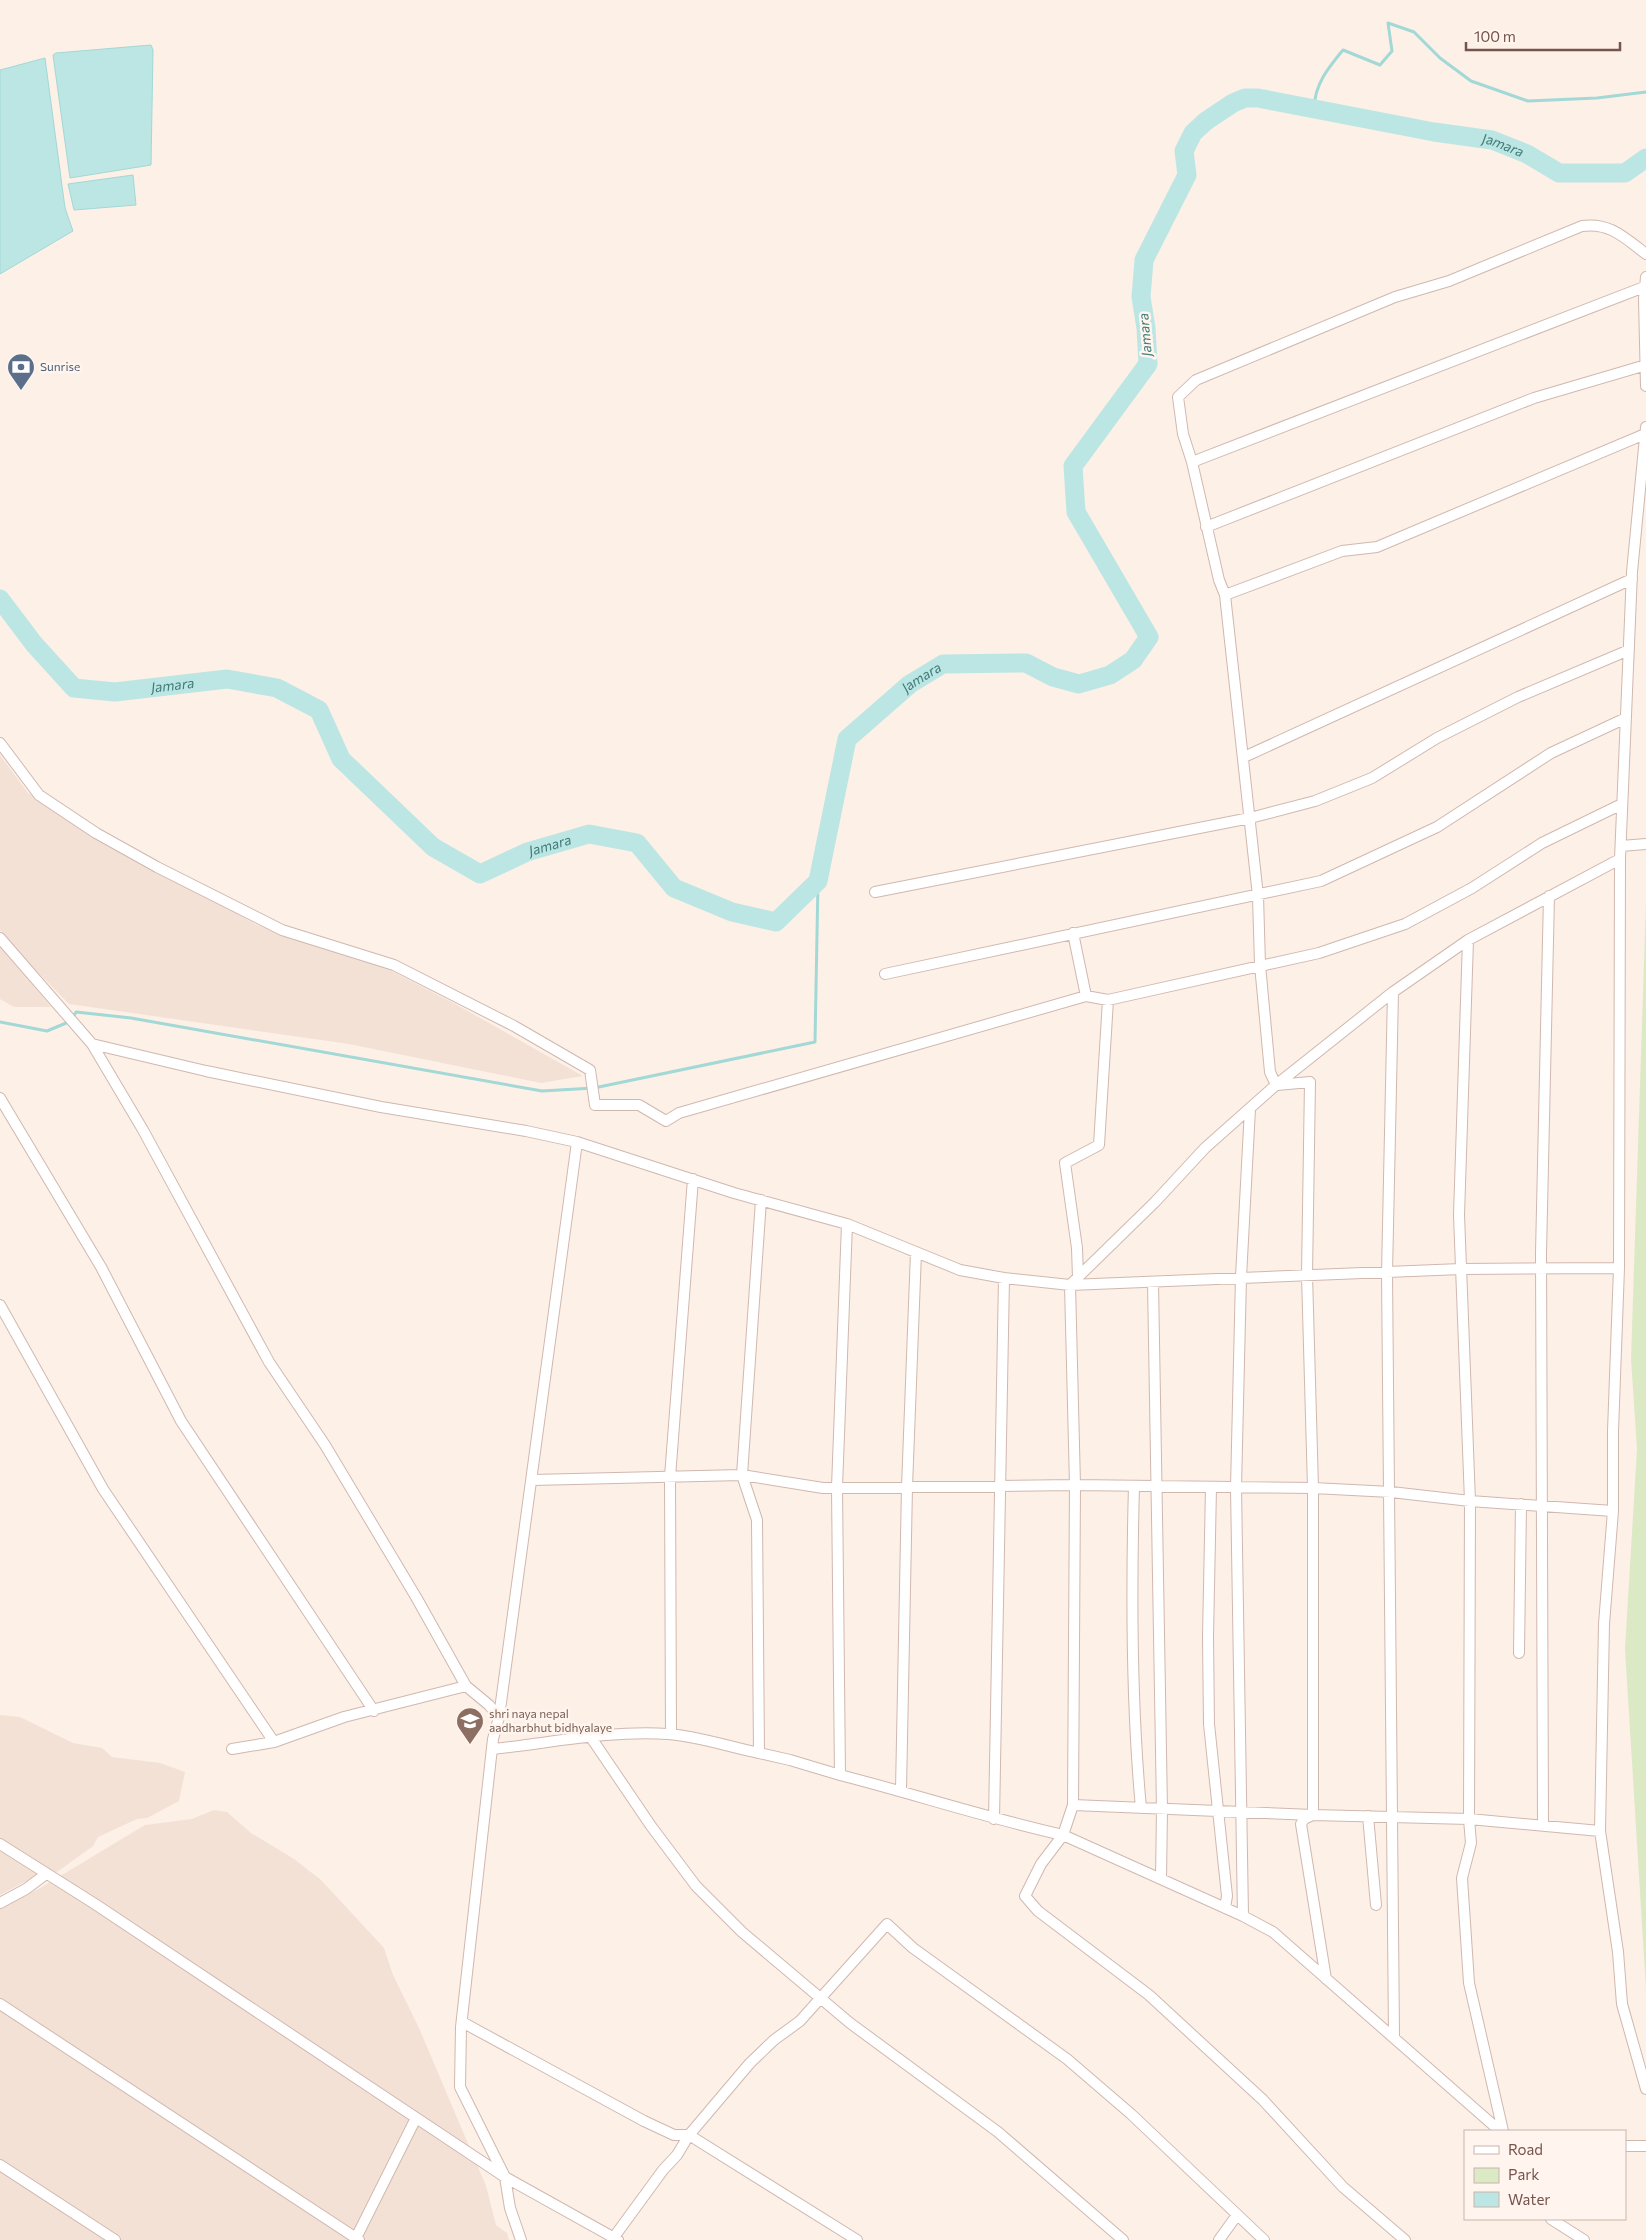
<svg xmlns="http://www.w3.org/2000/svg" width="1646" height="2240" font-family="Commissioner,sans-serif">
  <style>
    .residential { fill: #f4e1d6 }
    .green { fill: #dbeac5 }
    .water { fill: #bce6e4; stroke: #a2d8d6 }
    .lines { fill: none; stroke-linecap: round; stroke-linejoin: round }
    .stream { stroke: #a2d8d6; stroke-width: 3 }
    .river { stroke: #bce6e4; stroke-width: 19 }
    .minor-casing { stroke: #d0b8af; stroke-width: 12 }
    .minor { stroke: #fff; stroke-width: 10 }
    .labels { text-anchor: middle; stroke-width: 5; stroke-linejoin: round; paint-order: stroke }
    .service-label { font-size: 12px; fill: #4e5e75; stroke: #fff5ee; text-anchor: start }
    .education-label { font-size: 12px; fill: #785e54; stroke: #fff5ee; text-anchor: start }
    .water-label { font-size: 14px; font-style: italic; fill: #3f7b79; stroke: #fff5ee }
  </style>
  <rect width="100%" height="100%" fill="#fcf0e7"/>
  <!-- residential -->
  <path class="residential" d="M0,755l28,38 229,132 127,42 73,38 126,71 -42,7 -192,-39 -280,-40 -47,-48 -22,-26z
    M0,945l51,62h-37l-14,-8z
    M0,1715l20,2 53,26 29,5 10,9 48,6 25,9 -6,29 -32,17 -10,1 -39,18 -5,9 -36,26 -25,6 -32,17z
    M214,1810l13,2 24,21 43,26 27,21 63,68 9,27 26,53 67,158 10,39 11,8 2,7h-509v-331l42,-22 103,-62 47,-6z"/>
  <!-- green -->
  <path class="green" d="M1646,902v1087l-21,-340 12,-200 -6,-90z"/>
  <!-- water -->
  <path class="water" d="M151,45l2,5 -2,115 -81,13 -17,-123 3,-2z
    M45,58l20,150 8,23 -73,43v-204z
    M133,175l3,30 -62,5 -6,-26z"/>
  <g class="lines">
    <!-- stream -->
    <path class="stream" d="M1314,108c1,-24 14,-40 29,-58l37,15 12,-14 -4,-28 26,9 26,26 31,23 57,20 69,-3 49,-6
      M0,1022l47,9 24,-10 5,-9 55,6 411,73 52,-3 221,-46 3,-161"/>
    <!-- river -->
    <path class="river" id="s1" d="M0,599l34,45 40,44 41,4 112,-13 50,9 42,22 22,49 92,88 47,27 47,-22 62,-18 48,9 37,45 58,24 44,10 42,-41 29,-142 63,-55 33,-20 83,-1 27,14 26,7 31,-9 23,-15 16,-23 -73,-125 -3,-46 75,-102 -2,-36 -5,-31 3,-37 43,-85 -3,-24 9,-18 13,-12 27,-18 12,-5h13l176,34 58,8 35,14 32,19h66l21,-15"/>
    <!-- minor casing -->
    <g class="minor-casing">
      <path id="minor" d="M1646,277l-2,22 2,87
        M1192,462l-9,-28 -5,-37 18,-17 199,-83 54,-16 133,-55c28,-4 43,12 64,28
        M1206,527l328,-129 112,-33
        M1225,595l117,-44 35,-4 268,-113
        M0,743l39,52 57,38 61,34 125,63 112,35 120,61 76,44 5,35h44l27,16 13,-8 407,-117 22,4 211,-47 86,-29 67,-36 70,-45 80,-39
        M1244,757l388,-178
        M1621,846l25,-2
        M875,892l375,-74 65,-17 57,-23 65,-40 81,-41 111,-47
        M1073,933l13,63
        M0,938l92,106 51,86 126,232 56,83 91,152 50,89 23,19 10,12
        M1468,940l-9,275 11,286 -1,318 2,24 -9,35 7,105 34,148
        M885,974l436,-93 116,-54 114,-74 75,-35
        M1393,992l-6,281 7,763
        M92,1044l114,27 175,36 145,24 51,11 157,51 113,31 113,46 44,8 66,7 85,-83 50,-54 71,-63 117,-93 75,-52 152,-81 12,-287 14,-145
        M1276,1085l-6,-13 -10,-107 -2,-69 -33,-301 -6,-15 -27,-118 452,-175
        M1277,1085l33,-3 -3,193 6,213v327l-9,4 -3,5 25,155
        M0,1098l101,169 80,154 193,290
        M761,1200l-19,275 15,45 2,233 31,7 50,15
        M847,1224l-10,263 3,288c74,19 147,43 223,60l10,-30 2,-320 -5,-200 391,-16 158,-1 -6,163v80l-9,113 -4,207 18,121 4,52 24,85
        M1619,1268l1,-409
        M1078,1277l-1,-29 -12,-85 34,-18 9,-145
        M1153,1282l9,528 -1,68
        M0,1305l103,184 171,253
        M532,1480l210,-5 81,13 252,-3 238,3 78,4 79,9 143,10
        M1134,1486c-3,108 -3,215 7,322
        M1211,1487l-3,150 1,87 18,172 -2,12
        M1519,1653l2,-149
        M671,1734l-1,-257 23,-298
        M590,1736l61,90 45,60 46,46 108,91 148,109 125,108
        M232,1749l42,-7 70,-25 122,-31
        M493,1749c58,-6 116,-19 175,-15 30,2 61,13 91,19
        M901,1790l6,-303 9,-235
        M1073,1805l240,10 156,4 131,12
        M1368,1816l8,89
        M994,1819l10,-541
        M1543,1825l-2,-572 8,-357
        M0,1844l95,60 410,273 113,63
        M0,1903l26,-14 20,-15
        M1243,1916l-7,-429 5,-210 9,-168
        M0,2004l359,236
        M462,2022l182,99 30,14h15l168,105
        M1625,2146h21
        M0,2165l115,75
        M1551,2219l33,21
        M614,2237l49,-67 14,-15 12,-20 61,-72 24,-23 26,-19 87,-97 26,24 154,111 64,55 133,126
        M355,2240l61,-122
        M521,2240l-11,-32 -5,-31 -45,-90 1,-60 32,-288 6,-22 78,-575
        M1219,2240l18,-25
        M1405,2240l-62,-53 -80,-87 -114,-105 -111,-84 -13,-15 16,-32 22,-29 180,81 30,16 227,199"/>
    </g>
    <!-- minor -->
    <use href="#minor" class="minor"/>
  </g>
  <!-- icons -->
  <defs>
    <g id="bank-pin" transform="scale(1.4375)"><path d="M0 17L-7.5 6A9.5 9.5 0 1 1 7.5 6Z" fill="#5c6f8a" stroke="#fff5ee"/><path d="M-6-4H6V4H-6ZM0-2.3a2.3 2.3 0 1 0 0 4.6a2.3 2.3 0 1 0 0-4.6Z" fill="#fff"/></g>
    <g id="school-pin" transform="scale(1.4375)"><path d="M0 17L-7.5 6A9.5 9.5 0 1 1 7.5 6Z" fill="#8d6e63" stroke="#fff5ee"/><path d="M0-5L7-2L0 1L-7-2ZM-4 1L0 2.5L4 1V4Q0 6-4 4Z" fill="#fff"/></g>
  </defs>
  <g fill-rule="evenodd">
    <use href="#bank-pin" x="21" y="367"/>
    <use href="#school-pin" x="470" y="1721"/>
  </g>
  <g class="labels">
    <!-- service labels -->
    <g class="service-label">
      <text x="40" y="371">Sunrise</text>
    </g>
    <!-- education labels -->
    <g class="education-label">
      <text x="489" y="1718">shri naya nepal<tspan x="489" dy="14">aadharbhut bidhyalaye</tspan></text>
    </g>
    <!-- water labels -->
    <g class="water-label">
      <text dy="5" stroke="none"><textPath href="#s1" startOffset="2376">Jamara</textPath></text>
      <text transform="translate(1145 335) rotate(-95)" y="5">Jamara</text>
      <text dy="5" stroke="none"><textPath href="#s1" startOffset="1235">Jamara</textPath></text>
      <text dy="5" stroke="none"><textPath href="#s1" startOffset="215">Jamara</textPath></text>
      <text dy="5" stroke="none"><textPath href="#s1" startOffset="679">Jamara</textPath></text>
    </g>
  </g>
  <!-- legend -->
  <rect x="1464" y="2130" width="162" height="90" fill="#fff5ee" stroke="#c8b4ad"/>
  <rect x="1474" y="2146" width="25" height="8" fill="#ffffff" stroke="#c8b4ad"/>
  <text x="1508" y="2155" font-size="15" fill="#76534b">Road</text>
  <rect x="1474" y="2168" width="25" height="15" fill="#dbeac5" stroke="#c8b4ad"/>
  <text x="1508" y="2180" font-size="15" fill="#76534b">Park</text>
  <rect x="1474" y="2192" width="25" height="15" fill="#bce6e4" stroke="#c8b4ad"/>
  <text x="1508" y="2205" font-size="15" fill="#76534b">Water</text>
  <!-- scale -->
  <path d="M1466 42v8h154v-8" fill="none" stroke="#76534b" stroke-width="2.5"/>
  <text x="1474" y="42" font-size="15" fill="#76534b" stroke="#fff5ee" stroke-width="4" paint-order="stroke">100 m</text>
</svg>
